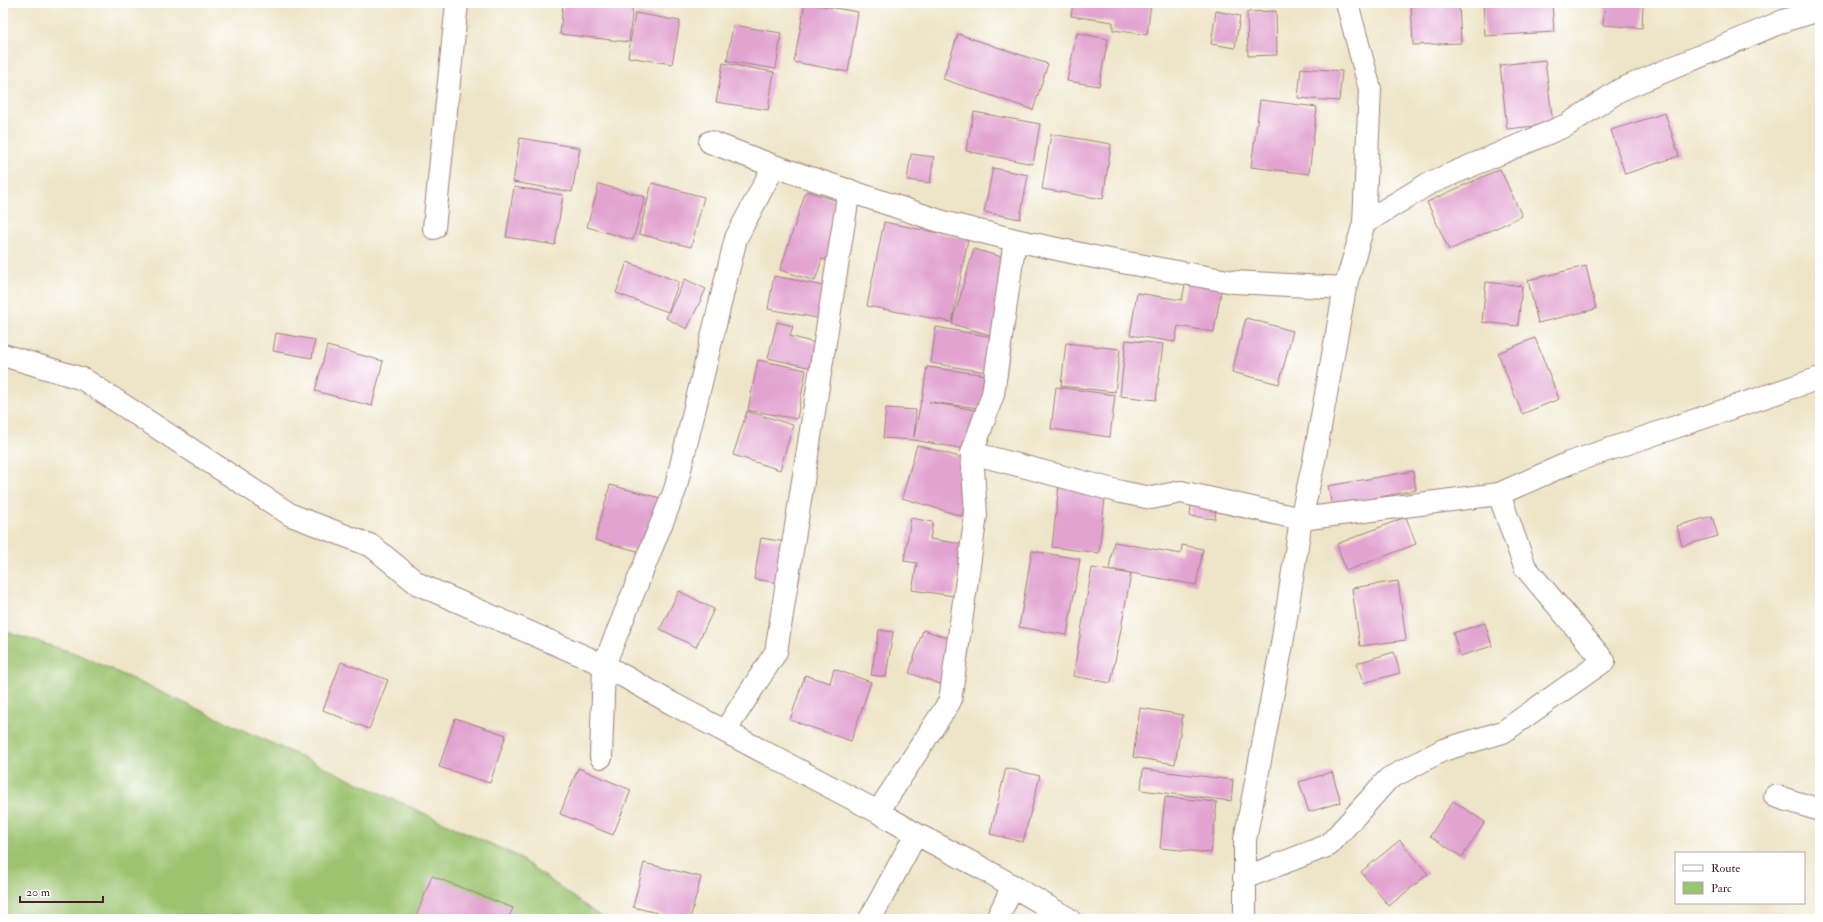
<svg xmlns="http://www.w3.org/2000/svg" width="1823" height="922" font-family="'IM FELL Double Pica',serif">
  <style>
    .green { fill: #9cc470; stroke: #73724e }
    .building { fill: #e2a3d0 }
    .lines { fill: none; stroke-linecap: round; stroke-linejoin: round }
    .street-casing { stroke: #9c827a; stroke-width: 24 }
    .street { stroke: #fff; stroke-width: 22 }
  </style>
  <rect width="100%" height="100%" fill="#fff"/>
  <filter id="ink" filterUnits="userSpaceOnUse"><feTurbulence type="fractalNoise" baseFrequency=".025" numOctaves="2"/><feDisplacementMap in="SourceGraphic" scale="8" xChannelSelector="R" yChannelSelector="G"/><feConvolveMatrix kernelMatrix="1 2 1 2 8 2 1 2 1" color-interpolation-filters="sRGB"/></filter>
  <filter id="wash" filterUnits="userSpaceOnUse"><feTurbulence type="fractalNoise" baseFrequency=".012" numOctaves="4" result="noise"/><feDisplacementMap in="SourceGraphic" scale="16" xChannelSelector="R" yChannelSelector="G"/><feGaussianBlur stdDeviation="0.9" result="paint"/><feColorMatrix in="noise" values="0 0 0 0 0 0 0 0 0 0 0 0 0 0 0 0 0 1.4 0 .05"/><feComposite in="paint" operator="in"/></filter>
  <g filter="url(#wash)">
    <rect width="100%" height="100%" fill="#eee5c8"/>
    <!-- green -->
    <path class="green" d="M3,631l75,23 439,202 87,63h-601z"/>
    <g id="blocks">
      <!-- building -->
      <path class="building" d="M563,3h70l-4,39 -69,-8z
        M805,3l53,9 -10,60 -54,-10z
        M1073,3h78l-4,32 -34,-5v-8l-42,-6z
        M1276,3h28v2l-28,1z
        M1411,3h48l2,40 -48,2z
        M1483,3h69l2,29 -69,4z
        M1605,3h38l-1,25 -39,-3z
        M1216,11l24,5 -5,32 -24,-4z
        M1276,11l1,44 -29,1 -1,-44z
        M635,13l45,8 -8,43 -44,-7z
        M733,25l48,8 -5,36 -49,-8z
        M1077,33l31,6 -9,47 -32,-5z
        M958,34l90,30 -15,46 -90,-31z
        M1545,60l8,64 -46,5 -7,-64z
        M723,63l51,9 -6,38 -52,-8z
        M1301,68l41,3 -3,30 -41,-3z
        M1260,100l57,7 -8,67 -58,-7z
        M974,112l66,12 -7,40 -67,-13z
        M1665,113l14,43 -54,18 -14,-44z
        M1051,134l60,10 -8,55 -61,-10z
        M520,138l60,10 -8,44 -59,-10z
        M911,154l23,3 -4,26 -23,-3z
        M993,168l35,7 -8,44 -36,-7z
        M1500,169l22,47 -73,34 -22,-48z
        M652,183l52,14 -13,50 -52,-13z
        M599,184l46,13 -12,43 -46,-13z
        M514,187l49,8 -8,50 -49,-8z
        M806,191l49,15 -18,58 -15,-5 -7,22 -35,-11z
        M884,222l84,17 -16,83 -85,-16z
        M974,249l45,13 -22,75 -45,-13z
        M627,262l52,20 -11,30 -52,-19z
        M1586,266l10,43 -58,14 -10,-43z
        M774,276l55,11 -6,32 -55,-10z
        M685,279l21,10 -19,40 -21,-11z
        M1186,280l36,6 -8,46 -36,-6 -3,16 -45,-7 7,-42 45,7z
        M1486,282l36,4 -4,40 -36,-4z
        M1246,318l47,13 -14,53 -47,-12z
        M777,322l16,4 -3,10 32,9 -6,24 -48,-11z
        M936,327l74,13 -6,35 -73,-12z
        M276,333l39,7 -3,18 -39,-7z
        M1535,338l24,61 -37,15 -24,-61z
        M1126,340l37,4 -7,56 -36,-4z
        M1066,343l54,6 -5,43 -54,-6z
        M327,346l56,15 -11,45 -57,-15z
        M758,360l48,10 -9,49 -49,-9z
        M927,367l74,10 -4,33 -68,-8 64,11 -7,40 -72,-13 -31,-2 3,-30 30,2 -2,27 7,-36h1z
        M1056,387l59,8 -5,42 -59,-8z
        M747,411l46,14 -13,45 -47,-15z
        M917,445l60,17 -15,54 -60,-18z
        M1413,471l3,19 -84,16 -4,-20z
        M610,485l58,15 -15,55 -58,-15z
        M1059,485l47,5 -7,63 -47,-6z
        M1192,498l25,3 -2,18 -25,-3z
        M1712,516l6,20 -36,10 -5,-20z
        M1406,517l10,27 -70,27 -9,-27z
        M911,518l22,4 -3,17 33,5 -9,52 -42,-6 5,-27 -13,-2z
        M761,538l43,7 -6,41 -44,-7z
        M1114,542l67,12 1,-9 21,4 -7,36 -87,-16z
        M1032,551l48,8 -13,76 -48,-8z
        M1092,568l39,6 -20,109 -38,-7z
        M1398,581l8,59 -46,6 -8,-58z
        M679,591l35,18 -18,38 -36,-18z
        M1485,623l7,23 -32,10 -7,-23z
        M879,630l14,2 -7,45 -15,-2z
        M923,630l43,14 -14,44 -43,-15z
        M1394,652l6,21 -37,10 -6,-20z
        M341,662l47,18 -19,49 -46,-19z
        M834,669l37,13 -20,59 -61,-21 15,-45 25,8z
        M1140,708l43,7 -8,49 -42,-7z
        M455,718l51,17 -16,48 -51,-16z
        M578,768l53,22 -18,45 -53,-21z
        M1006,768l34,8 -17,66 -33,-8z
        M1143,769l90,11 -2,21 -90,-11z
        M1332,772l9,30 -32,10 -10,-30z
        M1165,797l52,5 -6,51 -51,-5z
        M1453,801l32,21 -23,35 -32,-21z
        M1400,840l28,34 -39,32 -28,-34z
        M644,863l57,14 -11,42h-9l-48,-12z
        M432,876l81,32 -5,11h-93z"/>
    </g>
  </g>
  <g filter="url(#ink)">
    <use href="#blocks" fill-opacity="0" stroke="#9c827a" stroke-width="1"/>
    <g class="lines">
      <!-- street casing -->
      <g class="street-casing">
        <path id="street" d="M710,142l64,24 172,57 69,17 84,18 135,24 111,6
          M1364,223l64,-39 139,-59 53,-35 166,-70 34,-10
          M434,228l23,-225
          M3,355l80,24 208,136 81,31 46,38 186,81 69,39 205,108 38,22 66,34 87,51
          M972,453l149,39 30,6 30,-6 120,27 198,-25 70,-31 251,-85
          M725,731l51,-79 73,-462
          M601,757l3,-92 71,-175 61,-252 38,-72
          M1775,796l45,14
          M878,812l72,-111 26,-186 -4,-62 21,-59 22,-154
          M1244,878l85,-33 59,-66 55,-29 60,-18 101,-71 -79,-94 -26,-73
          M870,919l46,-85
          M997,919l16,-33
          M1245,919v-79l37,-196 19,-125 13,-58 31,-173 19,-65 6,-134 -23,-86"/>
      </g>
      <!-- street -->
      <use href="#street" class="street"/>
    </g>
  </g>
  <!-- margin -->
  <rect width="1823" height="922" fill="none" stroke="#fff" stroke-width="16"/>
  <!-- legend -->
  <rect x="1675" y="852" width="130" height="52" fill="#ffffff" stroke="#b7a5aa"/>
  <rect x="1683" y="865" width="20" height="6" fill="#ffffff" stroke="#b7a5aa"/>
  <text x="1711" y="872" font-size="12" fill="#4a1f2b">Route</text>
  <rect x="1683" y="882" width="20" height="12" fill="#9cc470" stroke="#b7a5aa"/>
  <text x="1711" y="892" font-size="12" fill="#4a1f2b">Parc</text>
  <!-- scale -->
  <path d="M20 896v6h83v-6" fill="none" stroke="#4a1f2b" stroke-width="2"/>
  <text x="26" y="896" font-size="12" fill="#4a1f2b" stroke="#ffffff" stroke-width="3" paint-order="stroke">20 m</text>
</svg>
